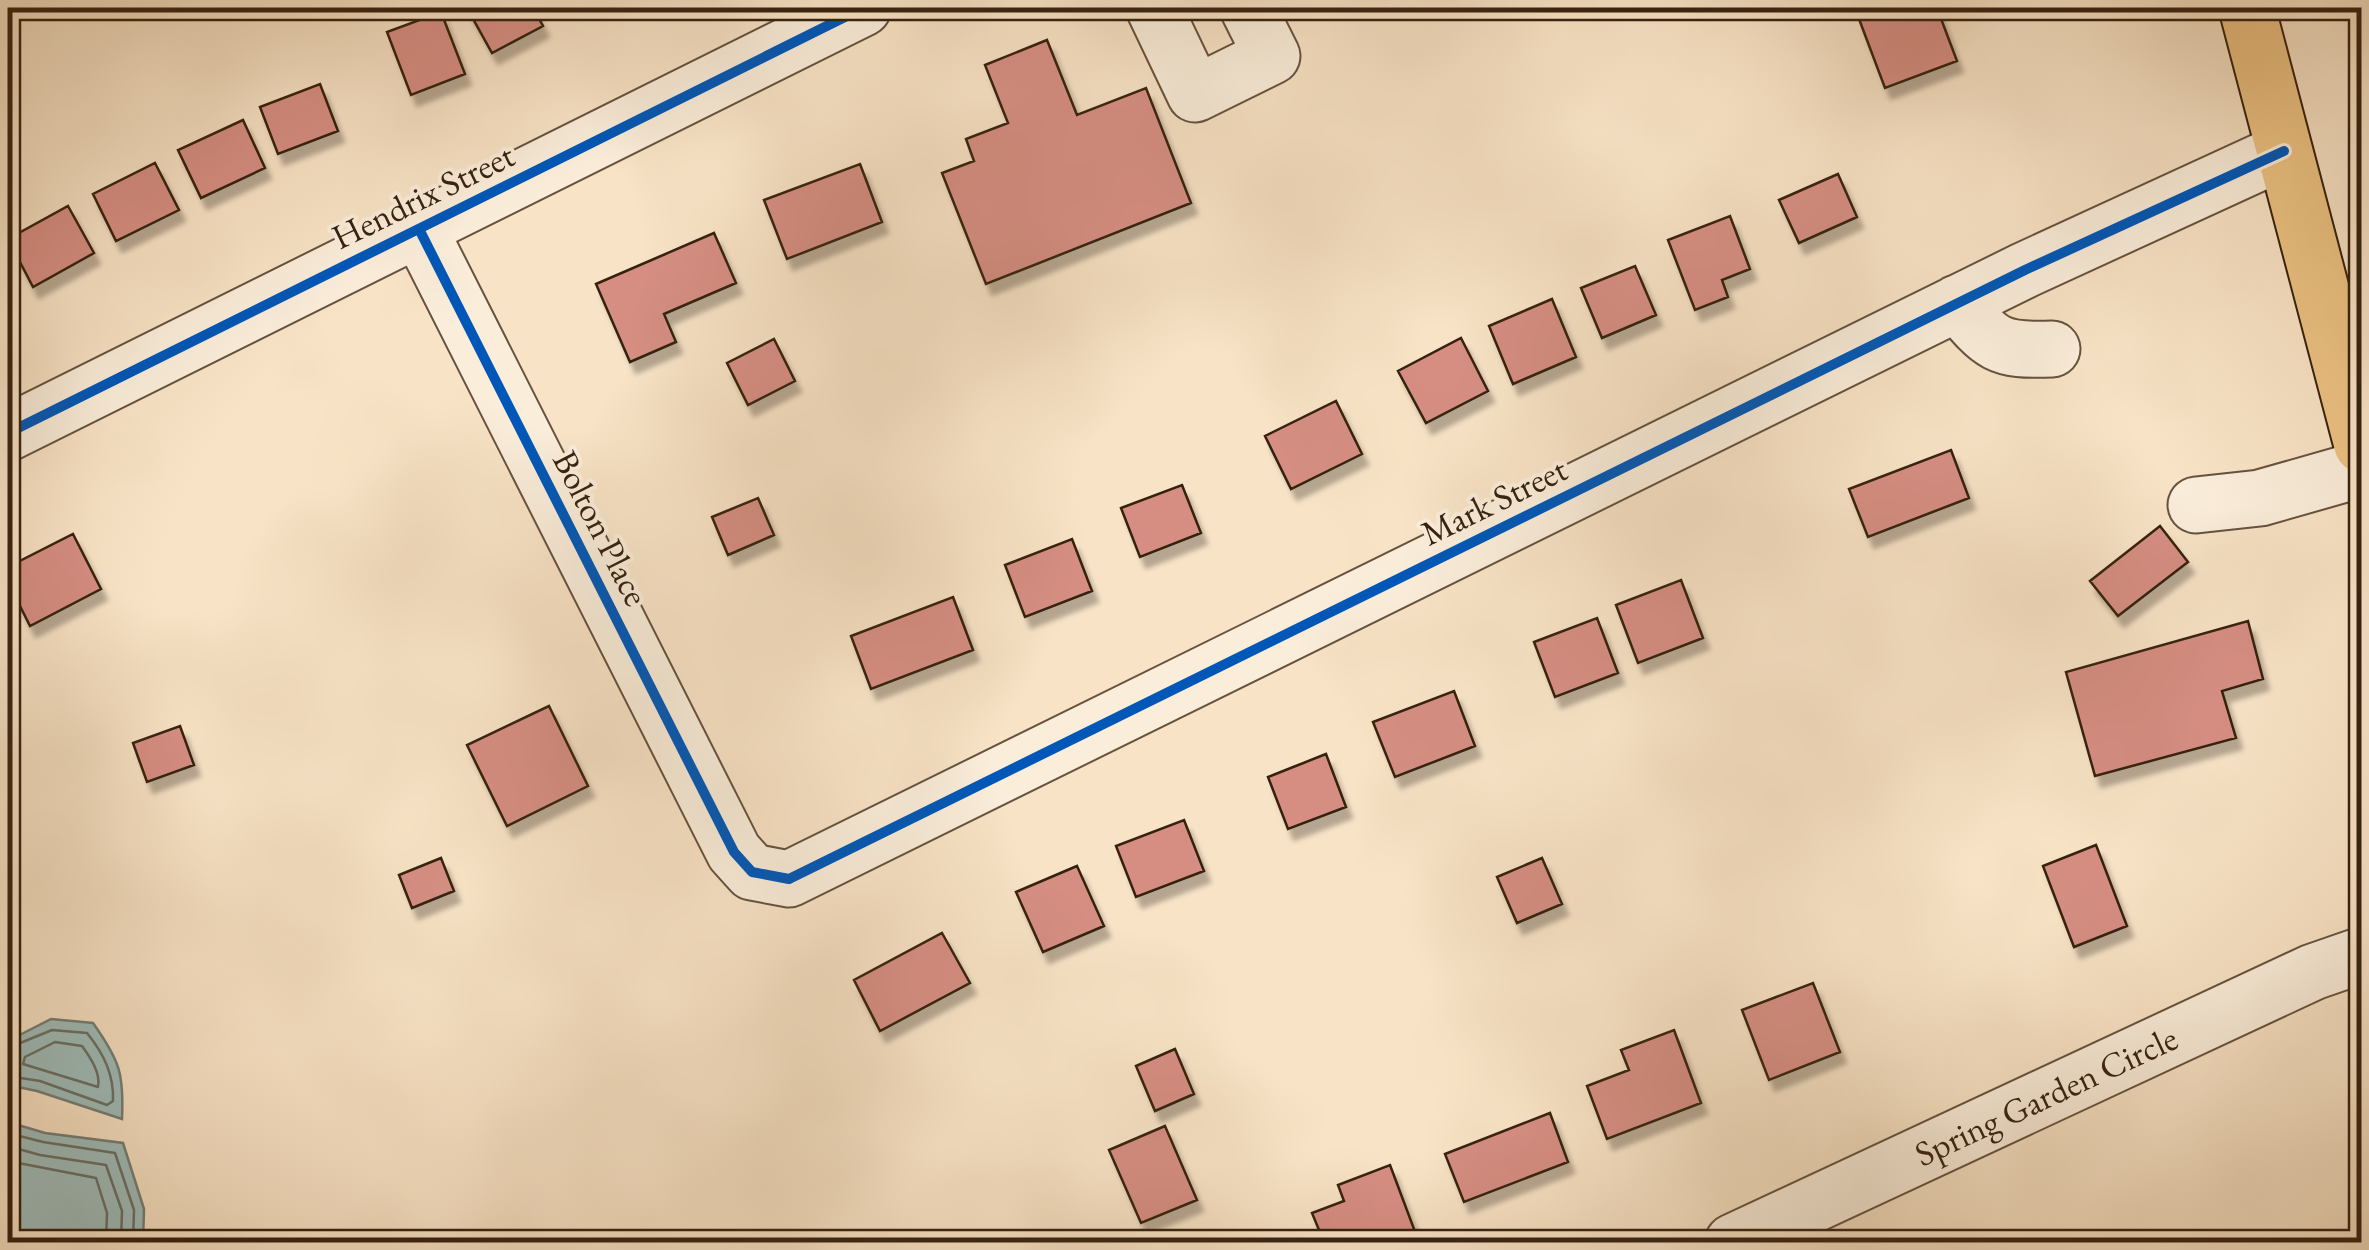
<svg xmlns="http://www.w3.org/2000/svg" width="2369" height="1250" font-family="'EB Garamond',serif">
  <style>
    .water { fill: #9fbdbb; stroke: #757f77; stroke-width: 2.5 }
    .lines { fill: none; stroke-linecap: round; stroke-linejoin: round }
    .shore { stroke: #6a7066; stroke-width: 2.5 }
    .building { fill: #d68e83; stroke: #362210; stroke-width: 2.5; filter: url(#shadow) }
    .minor-casing { stroke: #66523e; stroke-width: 59 }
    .major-casing { stroke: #362210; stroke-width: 59 }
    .minor { stroke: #faedda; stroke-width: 55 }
    .major { stroke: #ecc283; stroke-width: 55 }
    .cycleway-casing { stroke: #faedda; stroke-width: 16 }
    .cycleway { stroke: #0057b8; stroke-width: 10 }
    .labels { text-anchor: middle; stroke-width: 8; stroke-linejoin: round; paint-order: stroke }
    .street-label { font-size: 35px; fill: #362210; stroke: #faedda }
  </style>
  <defs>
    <filter id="shadow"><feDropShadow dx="6" dy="11" stdDeviation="2.5" flood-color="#0004"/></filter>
  </defs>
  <rect width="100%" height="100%" fill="#f8e3c6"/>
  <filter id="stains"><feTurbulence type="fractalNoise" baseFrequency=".002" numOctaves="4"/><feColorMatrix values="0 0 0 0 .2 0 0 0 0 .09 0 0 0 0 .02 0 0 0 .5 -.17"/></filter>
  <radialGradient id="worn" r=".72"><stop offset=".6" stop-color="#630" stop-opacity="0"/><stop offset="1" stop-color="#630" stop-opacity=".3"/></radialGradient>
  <!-- water -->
  <path class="water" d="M51,1019l42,4c27,38 31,51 29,96l-85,-28 -29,-6v-44z
    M8,1122l37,11 78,10 21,66 -1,33h-135z"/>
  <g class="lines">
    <!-- shore -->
    <path class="shore" d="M55,1042l27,4c8,11 19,27 16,41l-75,-23 2,-7z
      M8,1048l44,-18 35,3c17,21 27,42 26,68l-6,4 -67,-24 -32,-5
      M8,1133l35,9 72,11 19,57 -1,32
      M8,1146l32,9 66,10 16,46 -1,31
      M8,1161l88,17 11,35 -1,29"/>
  </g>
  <!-- building -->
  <path class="building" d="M467,8h66l10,18 -51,27z
    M1888,8h49l20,53 -72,27 -26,-69z
    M441,12l24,62 -54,21 -24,-63z
    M1047,40l30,75 69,-27 45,115 -205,81 -44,-111 32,-12 -8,-22 42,-16 -23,-58z
    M320,84l18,47 -60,23 -18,-47z
    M243,120l22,48 -64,30 -23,-48z
    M155,163l24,47 -63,31 -23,-47z
    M860,164l22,58 -95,37 -23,-59z
    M1838,174l19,43 -58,26 -20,-43z
    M68,206l26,47 -61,34 -25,-48z
    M1730,216l20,53 -28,11 6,17 -33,13 -27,-70z
    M714,233l22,50 -72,31 12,28 -46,20 -34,-78z
    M1635,266l21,49 -54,23 -21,-50z
    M1552,299l24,58 -63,27 -24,-58z
    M1461,338l27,53 -62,32 -28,-52z
    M774,339l21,42 -47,24 -21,-42z
    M1336,401l26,53 -71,35 -26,-53z
    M1951,450l18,48 -101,39 -19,-48z
    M1182,485l19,48 -61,24 -19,-49z
    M758,498l16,37 -46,20 -16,-38z
    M2160,526l28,36 -70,54 -28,-35z
    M73,534l28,55 -71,37 -22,-44v-15z
    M1072,539l20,52 -67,26 -20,-52z
    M1681,580l22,58 -65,25 -22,-58z
    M953,597l20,53 -102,39 -20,-53z
    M1597,618l21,55 -63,24 -21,-55z
    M2248,621l15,58 -41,12 14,47 -141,38 -29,-104z
    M1454,691l21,55 -80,31 -22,-55z
    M549,706l39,80 -81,40 -40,-81z
    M180,726l14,39 -47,17 -14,-39z
    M1326,754l20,53 -58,22 -20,-52z
    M1184,820l20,51 -68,26 -20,-51z
    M2096,845l31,81 -53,21 -31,-81z
    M441,858l13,33 -42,17 -13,-33z
    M1542,858l20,46 -45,19 -20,-46z
    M1077,866l27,60 -61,26 -27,-60z
    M942,933l28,50 -90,48 -26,-51z
    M1813,983l27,69 -71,28 -27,-70z
    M1674,1030l27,73 -94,36 -20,-53 42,-16 -8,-20z
    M1175,1049l19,45 -39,17 -19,-45z
    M1550,1113l18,49 -104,40 -19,-48z
    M1165,1126l32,74 -56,23 -32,-73z
    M1390,1165l24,64 -34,13h-56l-12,-29 32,-12 -6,-16z"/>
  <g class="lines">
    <!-- minor casing -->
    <g class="minor-casing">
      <path id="minor" d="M1154,8l41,86 77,-38 -24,-48
        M419,229l315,623 18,20 37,7 1236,-609 259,-119
        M1957,303c35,42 40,48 95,46
        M8,433l855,-425
        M2196,505l64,-7 102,-29
        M1733,1242l580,-270 49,-17"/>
    </g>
    <!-- major casing -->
    <g class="major-casing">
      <path id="major" d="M2247,8l115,437"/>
    </g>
    <!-- minor -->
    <use href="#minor" class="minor"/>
    <!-- major -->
    <use href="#major" class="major"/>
    <!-- cycleway casing -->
    <g class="cycleway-casing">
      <path id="cycleway" d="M419,229l315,623 18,20 37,7 1236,-609 259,-119
        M8,433l855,-425"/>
    </g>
    <!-- cycleway -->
    <use href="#cycleway" class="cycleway"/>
  </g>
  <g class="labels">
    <!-- street labels -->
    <g class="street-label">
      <text transform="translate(423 196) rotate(-26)" y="12">Hendrix Street</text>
      <text transform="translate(1494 501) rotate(-26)" y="12">Mark Street</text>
      <text transform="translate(601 528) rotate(63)" y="12">Bolton Place</text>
      <text transform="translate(2046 1096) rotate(-25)" y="12">Spring Garden Circle</text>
    </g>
  </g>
  <!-- margin -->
  <rect width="2369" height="1250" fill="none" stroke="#f8e3c6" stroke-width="40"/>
  <rect x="10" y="10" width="2349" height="1230" fill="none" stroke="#362210" stroke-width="5"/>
  <rect x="20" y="20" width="2329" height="1210" fill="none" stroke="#362210" stroke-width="2.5"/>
  <rect width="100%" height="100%" filter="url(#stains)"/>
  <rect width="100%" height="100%" fill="url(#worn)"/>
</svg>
